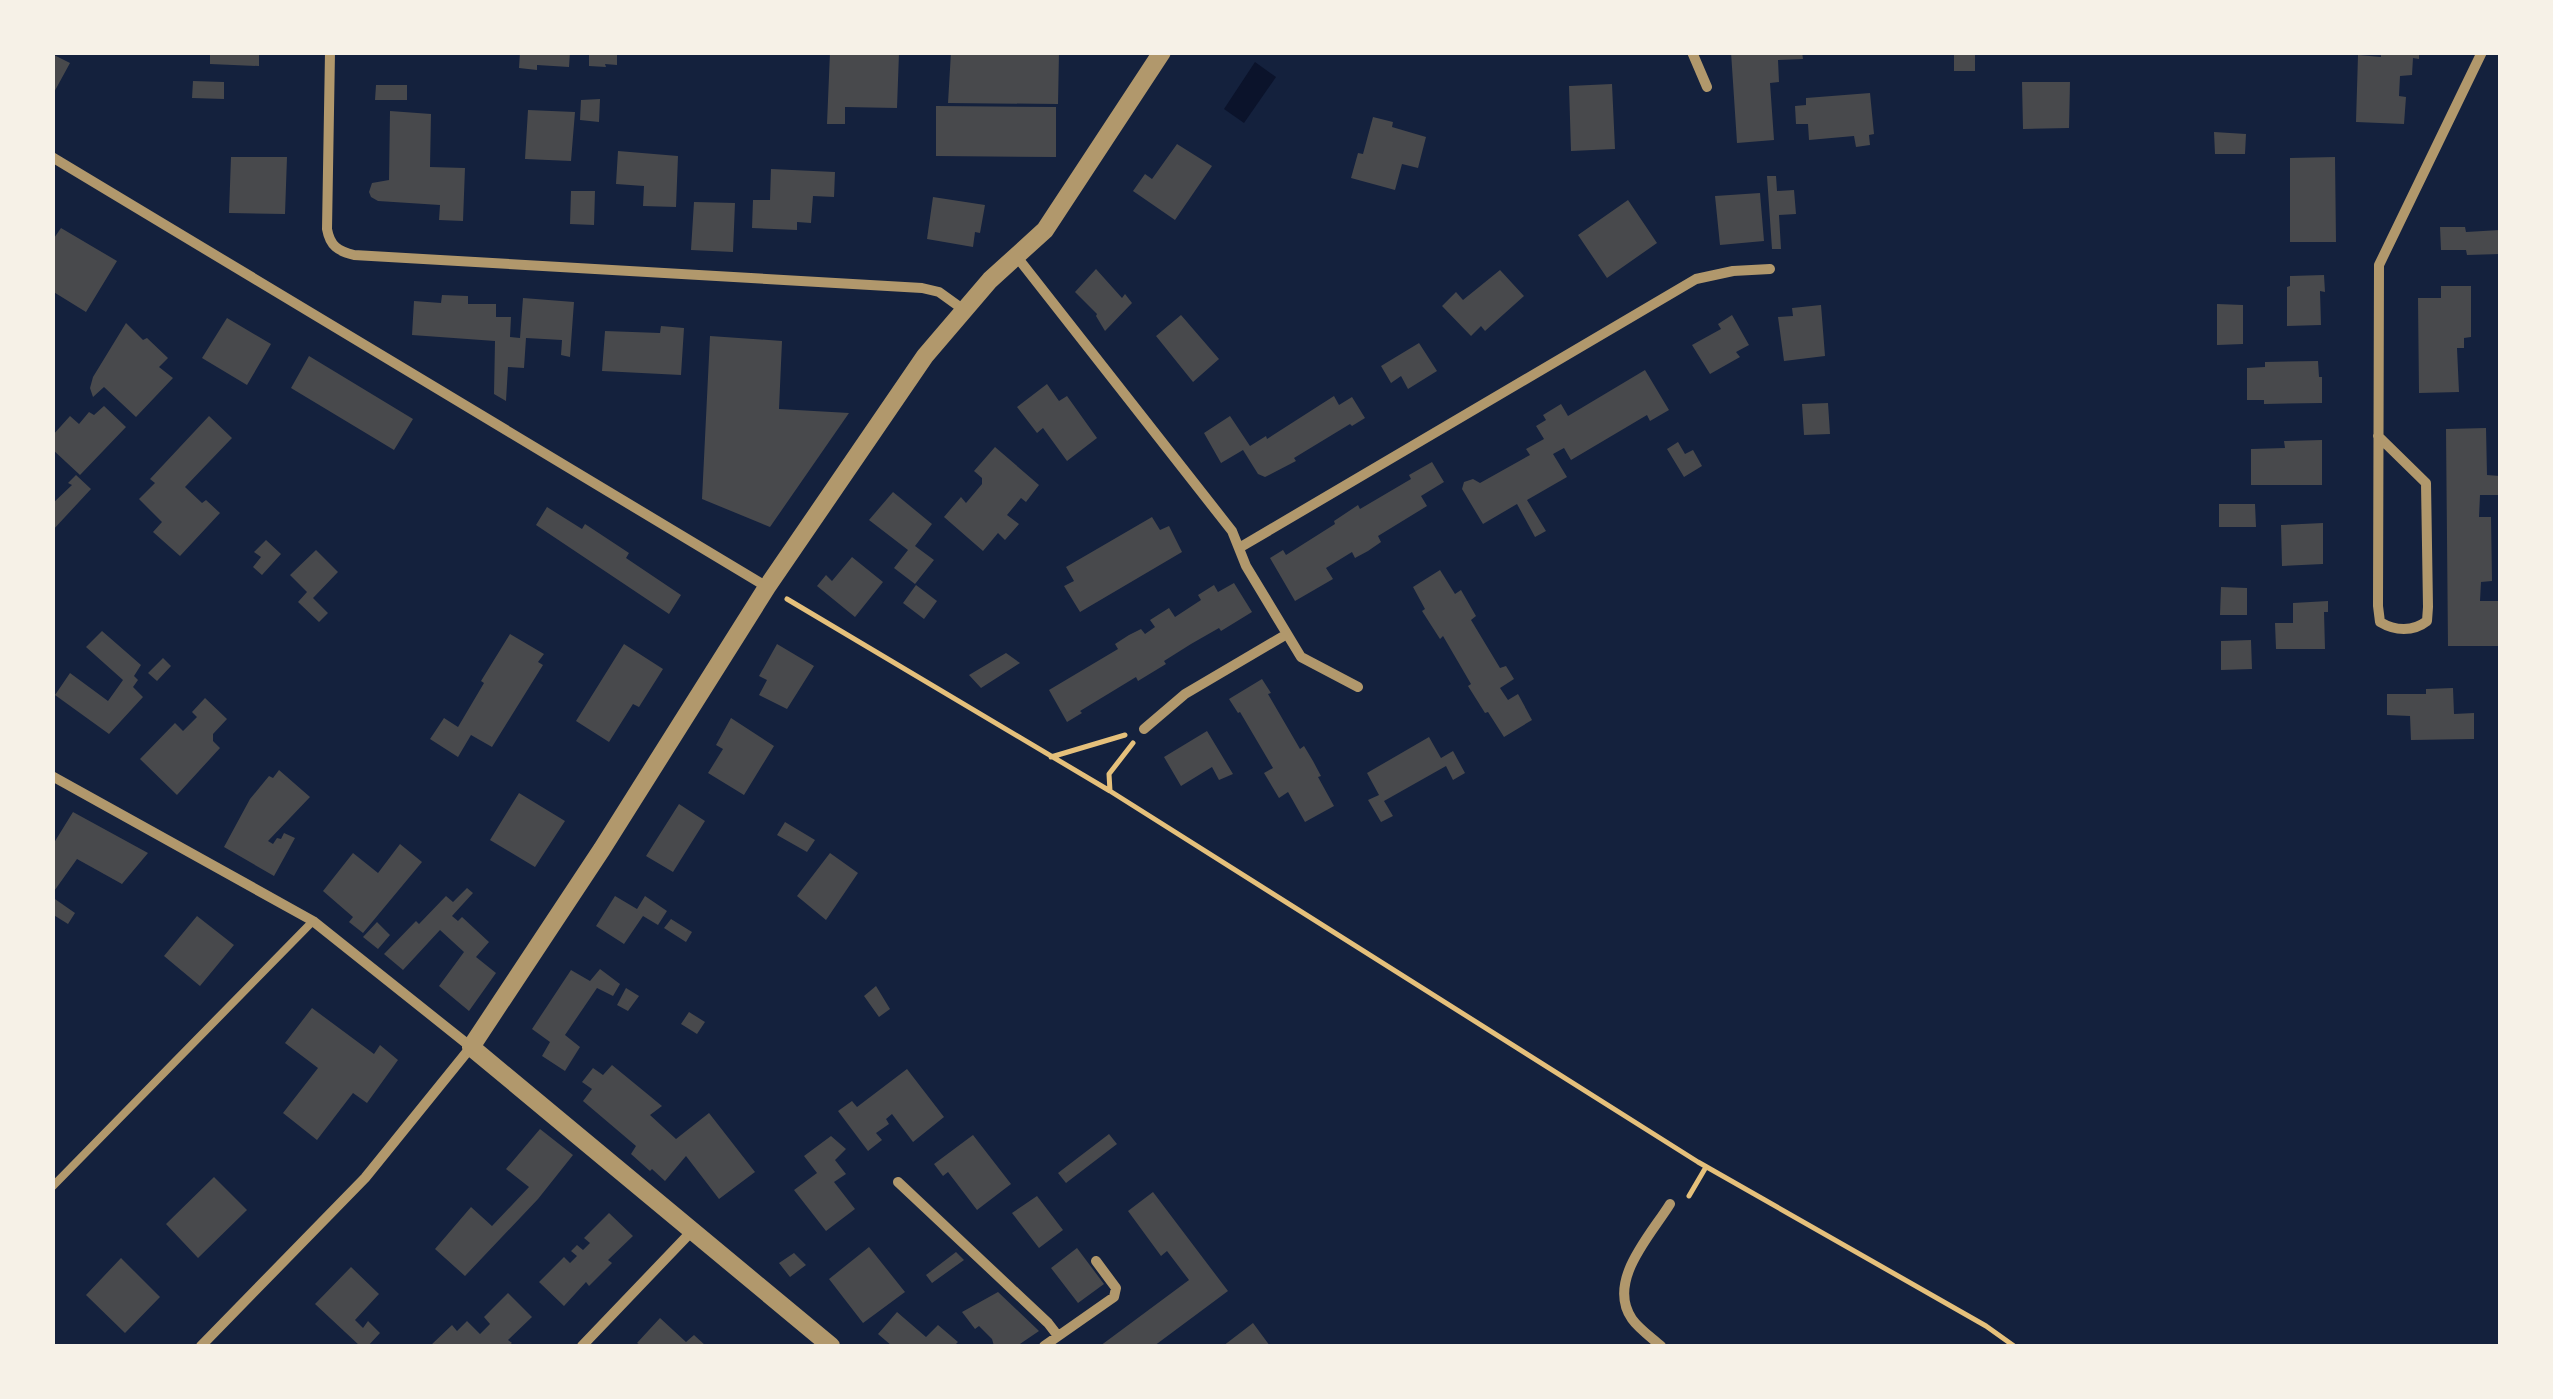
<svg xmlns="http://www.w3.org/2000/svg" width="2553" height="1399" font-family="Karla,sans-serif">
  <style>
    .water { fill: #0b132b }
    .building { fill: #48494c }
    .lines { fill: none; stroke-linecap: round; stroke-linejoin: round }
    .path { stroke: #e5c07b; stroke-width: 5 }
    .service { stroke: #b1986c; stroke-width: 8 }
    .minor { stroke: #b1986c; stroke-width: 10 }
    .tertiary { stroke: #b1986c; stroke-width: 18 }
  </style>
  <rect width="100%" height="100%" fill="#14213d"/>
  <!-- water -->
  <path class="water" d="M1255,62l21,15 -32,46 -20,-14z"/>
  <!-- building -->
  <path class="building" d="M210,52h49v14l-49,-2z
    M520,52h50l-1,15 -32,-2v5l-18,-2z
    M589,52h28v13l-12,-1 1,3 -17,-1z
    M830,52l69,1 -2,55 -52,-1v17h-18z
    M951,52h108l-1,52 -110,-1z
    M1731,52h71l1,7 -25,1 1,22 -9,1 4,57 -37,3z
    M1954,52h21v19h-21z
    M2381,52h38v7l-6,-1 -1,17 -12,1 -1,20 7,1 -2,27 -48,-2 2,-67 23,2z
    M52,54l18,9 -18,33z
    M193,81l31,1v17l-32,-1z
    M2022,82h48l-1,46 -46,1z
    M1612,84l3,65 -44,2 -2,-65z
    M376,85h31v15h-32z
    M1870,93l4,41 -5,1 1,10 -14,2 -2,-11 -45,4 -1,-16h-12l-1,-18 11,-1v-7z
    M600,99l-1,23 -19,-2 1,-20z
    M936,106l120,1v50l-120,-1z
    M528,110l47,2 -4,49 -46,-2z
    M390,111l41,3 -1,53 35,1 -2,53 -24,-1 1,-15 -62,-4 -7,-4 -2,-5 3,-9 17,-3z
    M1373,117l20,5 -1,5 34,10 -8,31 -16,-4 -7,26 -44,-12 7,-25 5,1z
    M2214,132l32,2 -1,20h-30z
    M1177,144l35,22 -37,54 -42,-29 12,-17 7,5z
    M618,151l60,5 -2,51 -33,-1 1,-20 -28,-2z
    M231,157h56l-2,57 -56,-1z
    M2335,157l1,85h-46v-84z
    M771,169l64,3 -1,25 -21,-1 -2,27 -14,-1v8l-45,-2 1,-28h17z
    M1767,176h9l1,15 17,-1 2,24 -17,1 2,34h-9z
    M571,191h24l-1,34 -24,-1z
    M1760,193l4,48 -44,4 -5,-49z
    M933,197l52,8 -5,28 -5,-1 -2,15 -46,-8z
    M1628,200l29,43 -50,35 -29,-43z
    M694,202l41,1 -2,49 -42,-2z
    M2440,227h25l1,5 34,-2v24l-33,1 -1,-5h-25z
    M61,228l56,33 -31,51 -34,-21v-50z
    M1096,269l26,29 3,-4 7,9 -27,28 -9,-15 1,-2 -22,-22z
    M1500,270l24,26 -39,35 -4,-5 -10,10 -29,-30 14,-14 7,8z
    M2324,275l1,17 -5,-1 1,34 -34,1v-39l3,-1v-10z
    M2441,286h30v51l-7,1v10h-7l2,44 -40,1 -1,-95h23z
    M442,295l26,1v8h28v13h15l-1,20 10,1 3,-40 51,4 -4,55 -9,-2 1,-15 -36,-2 -2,30 -16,-1 -2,34 -12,-7 1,-53 -83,-6 2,-34 27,2z
    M2217,304l26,1v39l-26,1z
    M1821,305l4,51 -41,5 -6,-44 15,-1 -1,-8z
    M1181,315l38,44 -26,23 -37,-46z
    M1732,315l17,30 -13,7 4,5 -30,17 -18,-29 29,-16 -3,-5z
    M227,318l44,26 -24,41 -45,-27z
    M126,323l17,17 4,-2 21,20 -9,9 14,11 -37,39 -32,-30 -11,10 -3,-9 3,-11z
    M661,326l23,2 -3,47 -79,-4 3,-40 55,2z
    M710,336l72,5 -3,68 70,4 -79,114 -68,-28z
    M1419,343l18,28 -29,18 -7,-13 -10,7 -10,-17z
    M309,356l104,63 -19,31 -103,-62z
    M2318,361l1,16h3v26l-58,1v-4h-17v-32l18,-1v-5z
    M1645,370l24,40 -19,11 -3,-6 -76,45 -7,-12 -11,6 14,23 -40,23 19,31 -11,6 -18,-33 -34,20 -21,-35 2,-7 9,-3 7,4 50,-28 -4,-6 18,-10 -8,-13 10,-6 -3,-5 18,-11 7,12z
    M1047,384l12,17 8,-5 30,42 -30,23 -24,-33 -6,5 -20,-26z
    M1334,396l5,9 13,-8 13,21 -13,8 -2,-2 -56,34 2,3 -31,16 -7,-3 -15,-24 -22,13 -17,-30 26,-17 20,30 16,-10 1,3z
    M1828,403l2,31 -26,1 -2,-31z
    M104,406l22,21 -46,48 -28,-26v-13l18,-20 9,8 10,-12 5,3z
    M209,416l23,22 -47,49 17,16 4,-3 14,13 -40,43 -27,-24 9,-10 -23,-23 16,-16 -5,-4z
    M2486,428l1,47 13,1v19h-20l-1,22h12l1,64 -11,1 -1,19h20v45h-52l-2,-217z
    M2322,440v45h-71v-36l34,-1 -1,-7z
    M1678,442l7,12 8,-4 9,16 -18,11 -17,-28z
    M995,447l44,38 -13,17 -5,-4 -14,17 12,9 -14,16 -7,-7 -15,18 -39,-34 17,-20 5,6 16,-19v-6l-8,-7z
    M1432,462l12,20 -23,14 6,10 -49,30 3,6 -13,9 -13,7 -3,-6 -26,16 7,11 -38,22 -25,-43 13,-8 3,5 49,-31 -1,-3 24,-16 2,4 51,-30 -2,-4z
    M76,475l15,14 -39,42v-27l20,-19 -4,-2z
    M893,492l39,32 -17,22 19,14 -19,24 -21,-16 14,-18 -39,-30z
    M2219,504h36l1,23h-37z
    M547,507l35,22 3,-5 44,29 -3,5 55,37 -12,19 -133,-89z
    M1152,517l8,13 9,-4 13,26 -102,60 -16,-26 10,-5 -8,-14z
    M2323,523v41l-41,2 -1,-41z
    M266,540l15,14 -19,21 -9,-8 8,-10 -7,-5z
    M316,550l22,22 -25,26 15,15 -9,9 -21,-20 9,-10 -17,-17z
    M852,557l31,25 -28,35 -38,-31 9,-11 6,6z
    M1440,570l15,24 6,-4 15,26 -5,4 29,48 6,-2 8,13 -14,9 8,12 10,-6 14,26 -28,17 -16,-25 -3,1 -17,-27 3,-2 -28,-48 -3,3 -18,-28 3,-2 -12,-22z
    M1234,583l18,29 -31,19 -2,-3 -28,16 -27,17 2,3 -28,17 -2,-4 -56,34 2,2 -15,9 -18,-32 69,-41 -3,-5 14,-9 12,-6 4,5 10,-7 -5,-7 19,-12 6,9 26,-17 -3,-5 16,-10 4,7z
    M916,585l21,16 -13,18 -21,-16z
    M2221,587l26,1v27h-27z
    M2328,601v11h-4l1,37h-49l-1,-26h18v-20z
    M102,631l39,34 -7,11 4,4 -5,7 10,10 -34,37 -54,-39 15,-22 38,28 15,-21 -37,-33z
    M510,634l34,20 -6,8 5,3 -51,82 -21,-12 -13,22 -28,-18 14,-21 14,9 26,-44 -3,-2z
    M2251,640l1,29 -31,1v-29z
    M624,644l39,25 -24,38 -6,-3 -24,38 -33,-21z
    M777,644l37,22 -27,43 -28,-14 8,-15 -8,-4z
    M1006,653l14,10 -39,25 -12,-13z
    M163,658l8,8 -14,15 -9,-8z
    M1262,679l9,14 -3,1 32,55 4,-3 9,15 8,15 -3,1 16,29 -29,16 -17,-30 -9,6 -15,-25 9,-5 -33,-56 -2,1 -9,-14z
    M2453,688l1,26 20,-1v26l-63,1 -1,-24 -23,-1v-21h39v-5z
    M205,698l22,21 -14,15v7l7,7 -43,47 -37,-36 35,-36 8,8 14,-14 -5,-5z
    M731,718l43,28 -30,49 -36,-22 15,-24 -7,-4z
    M1207,731l26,43 -14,6 -7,-13 -31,19 -17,-29z
    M1429,737l12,21 12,-7 12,22 -12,7 -7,-14 -62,35 9,15 -12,6 -13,-22 11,-5 -12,-22z
    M279,770l31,27 -42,44 5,3 4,-6 4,1 3,-6 11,5 -21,38 -50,-29 26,-48 19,-23 4,2z
    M519,793l46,28 -30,46 -45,-27z
    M679,804l26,17 -32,51 -27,-16z
    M73,812l75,41 -26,31 -45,-25 -25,35v-48z
    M785,822l30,18 -8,12 -30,-17z
    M400,844l22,18 -59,71 -14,-11 4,-5 -30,-26 30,-38 25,20z
    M830,853l28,20 -32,47 -29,-24z
    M467,888l6,5 -21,23 6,5 4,-4 27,25 -13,15 20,16 -27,38 -30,-25 25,-34 -24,-22 -37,40 -19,-16 32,-33 3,3 27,-28 7,6z
    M615,896l22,13 8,-13 22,15 -9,14 -15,-9 -19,28 -28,-18z
    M52,897l23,16 -7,11 -16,-10z
    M197,916l37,29 -34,41 -36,-30z
    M671,919l21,13 -6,10 -22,-14z
    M377,922l13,13 -12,14 -15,-12z
    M600,969l20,15 -7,12 -16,-8 -32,47 15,12 -15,24 -23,-15 8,-14 -18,-13 39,-59 19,11z
    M876,986l14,23 -11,8 -15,-21z
    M626,988l13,8 -11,15 -11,-6z
    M312,1008l62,46 6,-9 18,15 -31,43 -14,-10 -36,47 -34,-27 35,-45 -33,-25z
    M689,1012l16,10 -8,12 -16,-10z
    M612,1065l50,41 -12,9 26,24 33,-26 46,59 -36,27 -33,-43 -21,25 -13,-12 -2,2 -19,-17 5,-8 -53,-45 9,-12 -10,-7 11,-14 10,7z
    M907,1069l37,48 -31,25 -21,-28 -6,5 3,5 -13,9 6,7 -14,11 -30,-40 14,-10 5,6z
    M540,1129l33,26 -35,44 -73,77 -30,-27 36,-42 21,19 37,-39 -23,-18z
    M1109,1134l8,10 -51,39 -8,-10z
    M973,1135l38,49 -34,26 -29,-38 -5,4 -9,-12z
    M831,1136l15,13 -11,11 11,14 -12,8 21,27 -29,22 -32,-41 23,-17 -13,-17z
    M214,1177l33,33 -49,48 -32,-34z
    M1153,1192l75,99 -74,55h-54l89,-66 -22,-29 -6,5 -33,-45z
    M1037,1196l26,34 -24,18 -27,-35z
    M609,1213l24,23 -25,24 4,3 -23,23 -3,-4 -22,24 -25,-24 25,-25 6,6 7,-7 -6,-5 6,-6 6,5 7,-7 -6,-5z
    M869,1247l36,45 -42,31 -34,-44z
    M1077,1248l27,36 -26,19 -27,-35z
    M956,1252l8,8 -32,23 -6,-8z
    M794,1253l12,12 -16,12 -11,-14z
    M121,1258l39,39 -35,36 -39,-38z
    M351,1267l28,27 -24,26 8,8 5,-7 12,12 -12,13h-8l-45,-42z
    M998,1292l41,39 -22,15h-23l-2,-7 -13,-13 -4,3 -13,-17z
    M508,1293l24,24 -24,23 4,3 -4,3h-78l22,-21 5,6 10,-10 13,13 10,-10 -6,-7z
    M897,1312l29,25 12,-12 20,17 -4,4h-62l-14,-12z
    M660,1318l26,24 8,-7 12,11h-64l-5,-3z
    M1253,1323l17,23h-47z"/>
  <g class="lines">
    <!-- path -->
    <path class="path" d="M787,599l323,192 588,371 288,164 28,20
      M1051,757l74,-22
      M1110,791l-1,-17 24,-31
      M1689,1196l17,-29"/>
    <!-- service -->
    <path class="service" d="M52,1187l261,-266"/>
    <!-- minor -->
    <path class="minor" d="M330,52l-3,177c3,17 11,22 27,26l568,33 17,4 25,18
      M1692,52l15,35
      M52,157l715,430
      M1017,257l215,274 14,35 55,91 57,30
      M2378,436l48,47 2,124 -1,14c-14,11 -32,10 -47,1l-2,-16 1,-341 103,-213
      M1239,548l457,-269 37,-8 37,-2
      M1144,729l41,-35 102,-60
      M52,776l261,145 158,126 -106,131 -164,168
      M898,1182l150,141 10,13
      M582,1346l111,-116
      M1044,1346l70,-49 2,-9 -20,-27
      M1661,1346c-9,-8 -22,-17 -29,-27 -26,-38 19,-84 38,-115"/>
    <!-- tertiary -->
    <path class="tertiary" d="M831,1346l-360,-299 131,-198 165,-262 158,-231 65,-76 55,-50 117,-178"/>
  </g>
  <!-- border -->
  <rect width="2553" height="1399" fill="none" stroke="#f6f1e7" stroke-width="110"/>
</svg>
